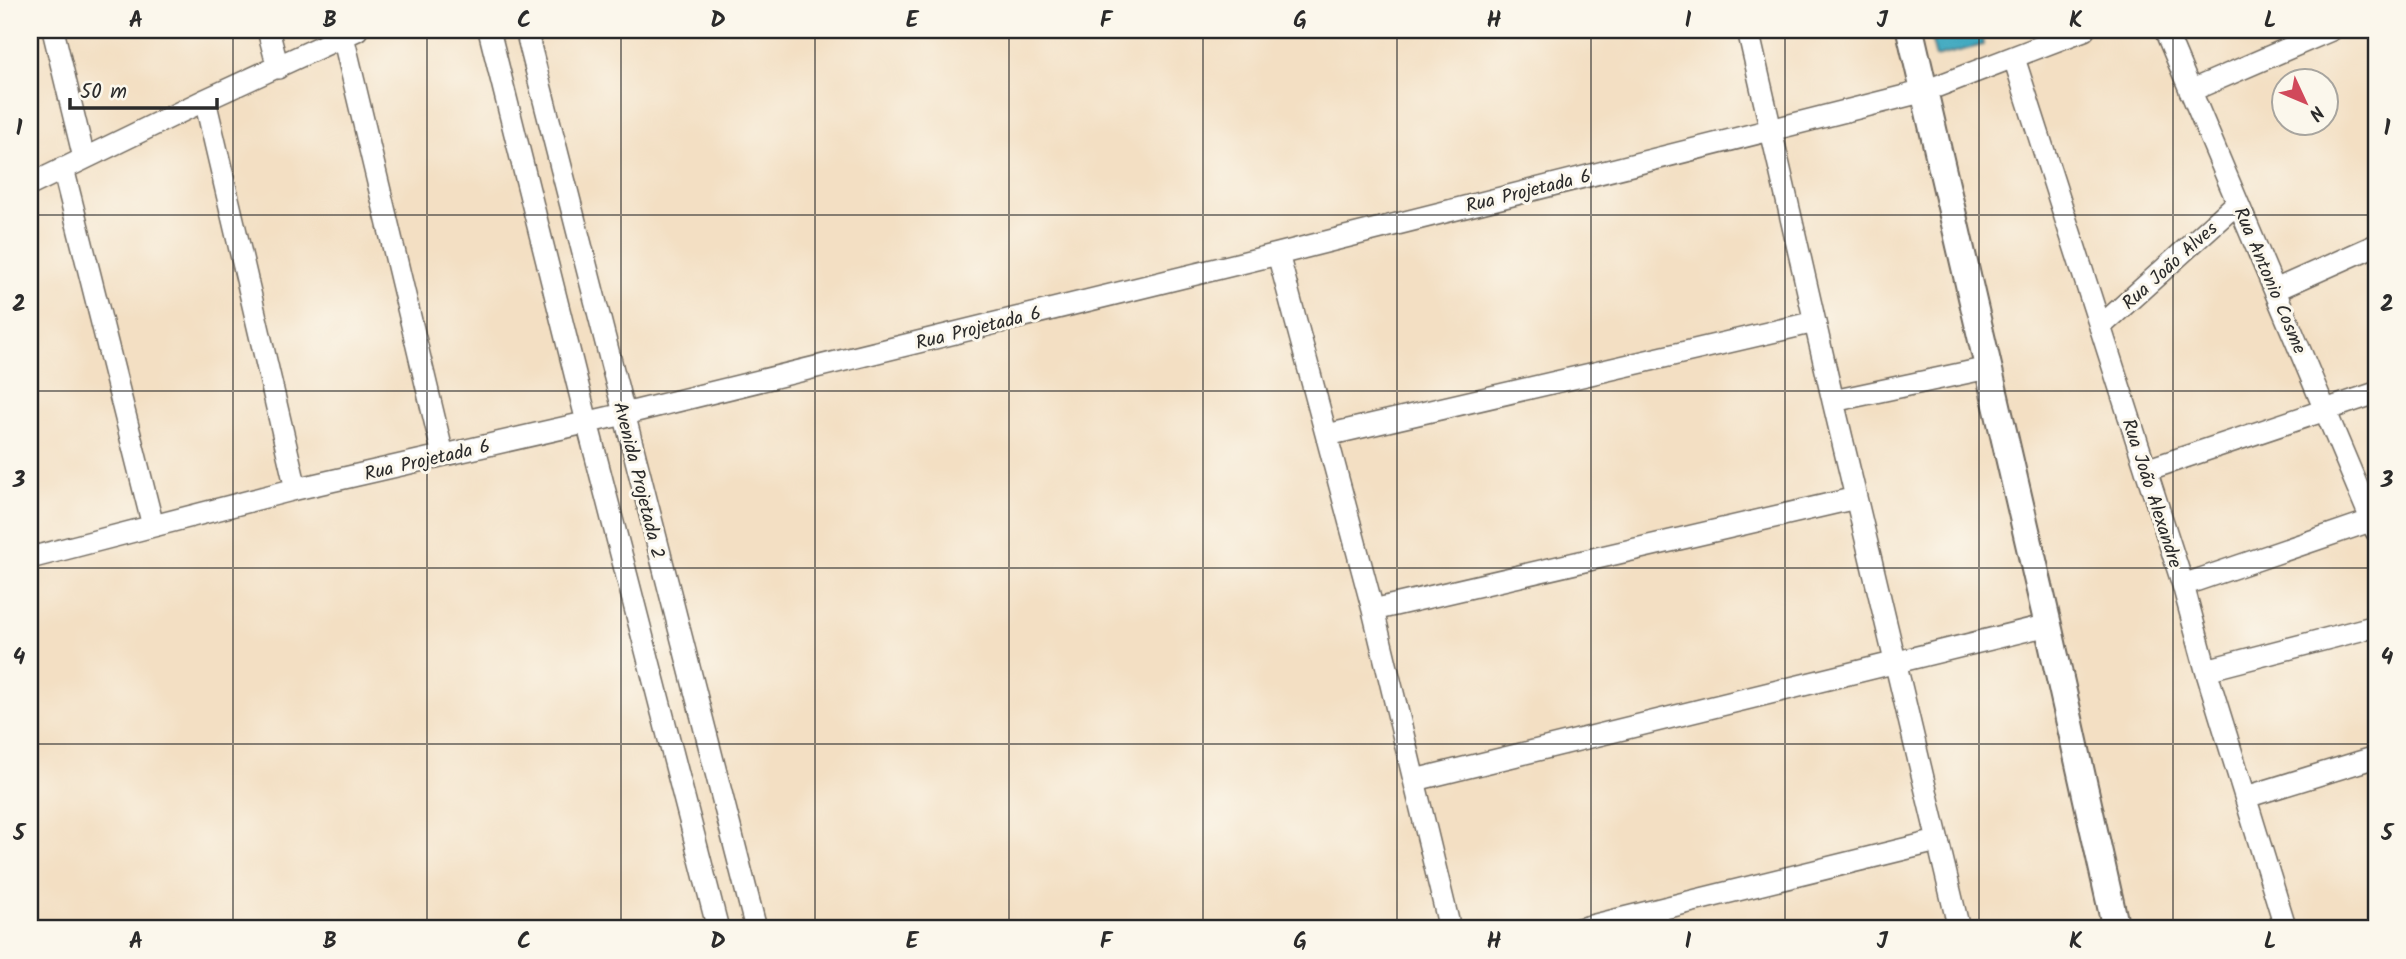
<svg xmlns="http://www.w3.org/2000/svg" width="2406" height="959" font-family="Kalam,sans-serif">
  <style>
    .water { fill: #40a9c0; stroke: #366a76; stroke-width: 2 }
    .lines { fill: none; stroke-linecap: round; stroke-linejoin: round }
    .minor-casing { stroke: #716a60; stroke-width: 24 }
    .tertiary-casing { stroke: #716a60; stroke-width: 30 }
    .minor { stroke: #fff; stroke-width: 21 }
    .tertiary { stroke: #fff; stroke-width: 26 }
    .grid { fill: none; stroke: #2b2b2b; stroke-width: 2; stroke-opacity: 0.55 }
    .labels { text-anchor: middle; stroke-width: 6; stroke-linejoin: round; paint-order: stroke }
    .street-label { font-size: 19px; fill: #2b2b2b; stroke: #fbf7ec }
    .neatline { fill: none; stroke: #2b2b2b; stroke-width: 2.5 }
    .grid-label { font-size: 23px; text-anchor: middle; font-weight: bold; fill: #2b2b2b }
  </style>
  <rect width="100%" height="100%" fill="#fbf7ec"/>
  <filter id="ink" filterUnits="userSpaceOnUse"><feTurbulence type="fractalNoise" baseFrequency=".0143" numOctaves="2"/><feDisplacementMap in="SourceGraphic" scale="14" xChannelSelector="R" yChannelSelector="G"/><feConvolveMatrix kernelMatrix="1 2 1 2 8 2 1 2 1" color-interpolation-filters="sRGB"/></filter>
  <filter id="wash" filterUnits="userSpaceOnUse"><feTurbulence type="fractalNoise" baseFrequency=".00686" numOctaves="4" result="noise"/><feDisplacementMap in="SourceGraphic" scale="28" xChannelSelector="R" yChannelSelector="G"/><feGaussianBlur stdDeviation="1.57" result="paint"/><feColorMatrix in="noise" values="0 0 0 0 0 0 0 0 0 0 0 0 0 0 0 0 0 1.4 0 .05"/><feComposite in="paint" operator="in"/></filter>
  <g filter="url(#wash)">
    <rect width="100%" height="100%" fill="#f3dfc3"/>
    <!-- water -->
    <path class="water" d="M1929,30h52l2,15 -47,12z"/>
  </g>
  <g filter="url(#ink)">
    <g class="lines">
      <!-- minor casing -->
      <g class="minor-casing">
        <path id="minor" d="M53,30l31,128
          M268,30l10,38
          M489,30l98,392 131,507
          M526,30l230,899
          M1748,30l85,371 126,528
          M2165,30l211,501
          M343,36l100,419
          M2014,58l169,527 23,85 80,259
          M2190,91l141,-61
          M205,100l91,389
          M63,168l90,358
          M30,185l175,-85 152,-70
          M1278,254l95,356 77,319
          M2275,290l101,-45
          M2100,327l137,-124
          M1833,401l155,-33
          M1327,435l488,-113
          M2146,470l230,-77
          M30,558l266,-69 328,-75 654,-160 647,-163 159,-61
          M2183,585l193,-66
          M1373,610l483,-112
          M2206,670l170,-44
          M1415,780l633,-155
          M2246,797l130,-40
          M1579,929l358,-88"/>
      </g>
      <!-- tertiary casing -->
      <g class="tertiary-casing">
        <path id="tertiary" d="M1910,30l138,595 68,304"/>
      </g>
      <!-- minor -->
      <use href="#minor" class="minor"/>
      <!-- tertiary -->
      <use href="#tertiary" class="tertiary"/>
    </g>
  </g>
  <!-- grid -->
  <path class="grid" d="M233,30v899M427,30v899M621,30v899M815,30v899M1009,30v899M1203,30v899M1397,30v899M1591,30v899M1785,30v899M1979,30v899M2173,30v899M30,215h2346M30,391h2346M30,568h2346M30,744h2346"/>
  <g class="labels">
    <!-- street labels -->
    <g class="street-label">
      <text transform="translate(1528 190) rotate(-14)" y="7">Rua Projetada 6</text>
      <text transform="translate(2169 265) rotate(-42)" y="7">Rua João Alves</text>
      <text transform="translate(2271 280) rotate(67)" y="7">Rua Antonio Cosme</text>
      <text transform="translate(978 327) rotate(-14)" y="7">Rua Projetada 6</text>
      <text transform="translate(427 459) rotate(-13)" y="7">Rua Projetada 6</text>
      <text transform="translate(640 480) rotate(76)" y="7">Avenida Projetada 2</text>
      <text transform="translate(2153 493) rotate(72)" y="7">Rua João Alexandre</text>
    </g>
  </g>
  <!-- margin -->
  <rect width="2406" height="959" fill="none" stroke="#fbf7ec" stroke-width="77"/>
  <!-- north arrow -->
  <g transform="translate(2305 102) rotate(134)"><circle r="33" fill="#fbf7ec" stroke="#a8a59f" stroke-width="2"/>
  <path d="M0-5L12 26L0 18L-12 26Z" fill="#d1495b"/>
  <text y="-10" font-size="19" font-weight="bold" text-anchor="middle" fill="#2b2b2b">N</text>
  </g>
  <!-- scale -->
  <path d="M70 98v10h147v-10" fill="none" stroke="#2b2b2b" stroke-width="3.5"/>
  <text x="80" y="98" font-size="21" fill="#2b2b2b" stroke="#fbf7ec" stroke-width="5" paint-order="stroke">50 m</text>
  <rect x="38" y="38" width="2330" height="882" class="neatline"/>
  <g class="grid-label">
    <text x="136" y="27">A</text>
    <text x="330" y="27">B</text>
    <text x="524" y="27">C</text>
    <text x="718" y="27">D</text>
    <text x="912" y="27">E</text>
    <text x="1106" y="27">F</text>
    <text x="1300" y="27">G</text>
    <text x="1494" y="27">H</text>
    <text x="1688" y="27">I</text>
    <text x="1882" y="27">J</text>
    <text x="2076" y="27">K</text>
    <text x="2270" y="27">L</text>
    <text x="19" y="135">1</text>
    <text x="2387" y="135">1</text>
    <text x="19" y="311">2</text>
    <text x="2387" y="311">2</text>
    <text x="19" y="487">3</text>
    <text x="2387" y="487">3</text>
    <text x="19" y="664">4</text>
    <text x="2387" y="664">4</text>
    <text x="19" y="840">5</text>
    <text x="2387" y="840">5</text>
    <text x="136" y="948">A</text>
    <text x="330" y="948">B</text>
    <text x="524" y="948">C</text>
    <text x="718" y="948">D</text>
    <text x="912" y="948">E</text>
    <text x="1106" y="948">F</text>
    <text x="1300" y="948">G</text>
    <text x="1494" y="948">H</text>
    <text x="1688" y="948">I</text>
    <text x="1882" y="948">J</text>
    <text x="2076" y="948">K</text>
    <text x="2270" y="948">L</text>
  </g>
</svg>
